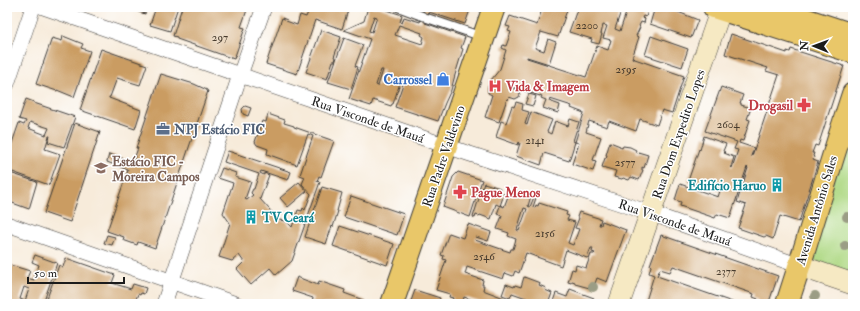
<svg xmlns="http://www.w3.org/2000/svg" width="860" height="311" font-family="'IM FELL Double Pica',serif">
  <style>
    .green { fill: #afd984; stroke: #667a50 }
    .building { fill: #ca9c62; fill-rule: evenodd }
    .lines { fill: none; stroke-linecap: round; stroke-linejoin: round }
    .lane-casing { stroke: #3d3b38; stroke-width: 10 }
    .street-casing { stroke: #3d3b38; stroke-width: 16 }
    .secondary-casing { stroke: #3d3b38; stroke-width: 22 }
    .primary-casing { stroke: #3d3b38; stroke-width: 24 }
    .lane { stroke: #fff; stroke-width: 8 }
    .street { stroke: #fff; stroke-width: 15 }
    .secondary { stroke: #f6e9c3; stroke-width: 21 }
    .primary { stroke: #e9c769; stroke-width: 22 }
    .tree { fill: #9b9d85 }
    .labels { text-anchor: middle; stroke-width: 3; stroke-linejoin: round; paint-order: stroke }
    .number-label { font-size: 11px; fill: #483c2e }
    .shop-label { font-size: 13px; font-weight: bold; fill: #366cbe; stroke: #fff; text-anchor: end }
    .health-label { font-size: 13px; font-weight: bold; fill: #be3a42; stroke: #fff; text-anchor: start }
    .street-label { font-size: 13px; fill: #1c1c1c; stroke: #fff }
    .service-label { font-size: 13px; font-weight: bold; fill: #4e5e75; stroke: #fff; text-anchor: start }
    .education-label { font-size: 13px; font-weight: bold; fill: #785e54; stroke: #fff; text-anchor: start }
    .culture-label { font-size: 13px; font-weight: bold; fill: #0d838f; stroke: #fff; text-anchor: end }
  </style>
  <rect width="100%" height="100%" fill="#fff"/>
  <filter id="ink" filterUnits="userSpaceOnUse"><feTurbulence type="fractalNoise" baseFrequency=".025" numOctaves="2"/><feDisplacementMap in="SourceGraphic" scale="8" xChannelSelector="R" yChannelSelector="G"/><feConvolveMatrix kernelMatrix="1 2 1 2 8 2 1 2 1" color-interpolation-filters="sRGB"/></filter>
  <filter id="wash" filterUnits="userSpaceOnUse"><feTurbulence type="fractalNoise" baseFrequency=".012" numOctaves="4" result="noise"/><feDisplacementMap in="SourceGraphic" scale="16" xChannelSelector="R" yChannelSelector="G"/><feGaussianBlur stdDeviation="0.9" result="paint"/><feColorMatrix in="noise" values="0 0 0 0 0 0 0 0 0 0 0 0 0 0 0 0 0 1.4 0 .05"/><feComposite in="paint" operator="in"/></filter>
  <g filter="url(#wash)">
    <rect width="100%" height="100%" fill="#f7ebda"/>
    <!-- green -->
    <path class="green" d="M853,120v154l-46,-15z"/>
    <g id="blocks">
      <!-- building -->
      <path class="building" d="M124,7h23l-2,7z
        M156,7h22l-8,24 -20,-6z
        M182,7h66l-7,20 4,1 -11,31 -57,-20v-2l-4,-1z
        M302,7h47l-7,22 -27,-9 -18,54 -31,-10 16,-46 5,2 -1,1 11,4 3,-10 6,2 3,-7z
        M368,7h10l24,8 -2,7 2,1 2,-6 16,5 4,-12 -7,-3h54l-6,17 -36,-12 -4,11 40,14 -4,11 2,1 -8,26 -4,15 -6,13 -7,18 -43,-14 9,-26 -3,-1 -8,24h-1l-1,2 -18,-6 -2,6 -22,-7 21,-60 -26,-9 20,-9zM374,16l3,1 -5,15 -3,-1zM399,25l23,8 -1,2 3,2 -2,7 -27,-9zM381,70h2l-5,16 -2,-1z
        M536,7h32l-10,30 -17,-5 -6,16 9,3 4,-12 8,3 -7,22 -22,-7v1l59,19 11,-31 11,4 3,-10 -8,-2 4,-12 -4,-1 -2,9h1l-3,10 -8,-2 1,-3 -23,-7 9,-25h71l-3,10 -3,-1 -1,2 3,1 -1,4 -3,-1 -2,4 1,1 -4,9 3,1 -7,21 52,18 -12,37 -10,-3 -5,15 -17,-6 -4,12 -27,-10 -2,6 -18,-6 -3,11 15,5 -8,23 3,1 -3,10 -21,-7 7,-21 -4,-1 9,-29 -13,-5 1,-2 -22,-7 -1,2 11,4 -2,8 -15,-5 3,-8 -5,-2 1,-2 -2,-1v1l-28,-9v1l9,3 -2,6 -4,2 -6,-2 -1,3 -1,-1 -8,23 -14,-5 7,-22 -4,-2v-6l3,-7 9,-11 6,-19 -4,-2 1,-3 3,1 5,-14 -3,-1 2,-4 -4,-1 4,-10 27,9 5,-16zM621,11l5,2 -6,18 -5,-2z
        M655,7h6l7,2v-1l30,12 -7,18 -41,-14z
        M321,30l20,7 -7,20 2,1 -1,3h-2l-6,18 -21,-7z
        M731,34l56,19v-2l3,1 1,-3 53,17 -26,80 -3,-1 -3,8h2l-1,3 1,1 -1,3 5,2 -19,60 -19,-6 -7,23 -7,-3 -2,1 -26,-9 8,-23 -9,-3 11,-34 -1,-1 -17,51 -13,-4 -2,4 -35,-12 1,-4 -6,-2 5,-16 38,13 2,-6 -32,-10 11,-32 1,1 4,-14 22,8 -3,7 2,1 -1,1 10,4 -3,10 1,1 6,-18 -4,-1 3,-7 -32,-11 16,-44 22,8 -3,8h1v2l10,3 -4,11 3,1 -7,21 -3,-1 -1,3 15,5 -3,8h1l27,-81 -13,-4 2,-3 -43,-14z
        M63,36l20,8 -2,4 9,3 -16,46 -17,-7v1l-21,-7 16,-46 10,3z
        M651,36l37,13 -6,18 -37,-12z
        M344,38l19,7 -8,21 3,1 -7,22 -23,-7z
        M101,49l46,16 -7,20 -23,-7 -7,19h-1v1l32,12 -6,19 -55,-19z
        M161,74l33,10 13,6v1h1l-53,157 -17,-6 -1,3 -14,-5 1,-3 -17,-6 21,-61 -21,-8 2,-8 22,7 1,-2h2l4,-11h-2z
        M529,94l7,2 -3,10 -8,-2z
        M26,99l8,3v1l41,14 -11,30 -16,-5 2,-6h-1l-4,13 15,5 -11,31 -42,-15v-11l2,-5h-2l3,-9 1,1 8,-23 5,2 2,-4 -7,-2zM30,122l19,6 -3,7 -18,-7z
        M516,102l7,2 -1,6 7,2 -4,12 2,1 4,-13 21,8 -5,12 4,2 4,-13 13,5 2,-7 9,3 -6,19 2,1 -6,19 -25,-8 -3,12 -25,-9 4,-13 -1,-1 -1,3 -22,-8 5,-16 5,2 6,-17 2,1z
        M245,106l6,2 -3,8 -5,-2 -1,-5z
        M268,114l17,6 -1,3 10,3v1l40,14 -13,36 -2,-1 -2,5 3,1 -28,79 -16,14 -6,-7 -19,17 -14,-16 7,-7 -5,-7 -7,6 -13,-4 11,-34 -7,-10 10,-30 -15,-5 4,-10 14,5 -1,4 16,5 -6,17 2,1 6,-5 -2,-2 2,-4h1l5,-15 -35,-12 4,-11 63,21 -3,8 -27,-9 -1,2 4,2v-2l5,2 -9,24 19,21 7,1 6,6 6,-17 4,1 1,-3 2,2 6,-16 -9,-10 3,-7 -5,-2 13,-39 -5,-2 -11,31 -30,-11 1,-5 -11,-4 -2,-3 7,-21 4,1z
        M75,123l25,9 -30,90 -26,-9z
        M610,142l10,4v1l2,1 1,-2 7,1 6,3 -1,2 3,1v-1l10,3 -4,13 -2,-1v3h1l-4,10 -8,-3 -2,3 -6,-2 -1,1 -8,-2 2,-6 -14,-4 3,-9h1l1,-3h-1z
        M7,172l30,10 -8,27 -22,-8z
        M458,172l24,8 -12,37 -27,-10 10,-30z
        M299,182l8,9 -19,16 -8,-9z
        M484,183l16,5 -1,4 5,2 -4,12 -4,-2 -5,15 -11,-4 -1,1 -3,-1 -1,3 -2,-1z
        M322,187l20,6 -5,18h1l-5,16 -1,-1 -6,18 -21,-7z
        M512,190l19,6 -3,10 2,1 4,-10 2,1 -3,9 2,1 1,-3 2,1 1,-3 28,9 -1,3 3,1 -2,4 8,2 -7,21 5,2 6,-16 -4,-1 4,-10 -2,-1 2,-5 22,7 -2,6h2l1,-4 24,9 -19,52 -10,-4 -4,11 -18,-5v-2l-3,-1 -1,2 -3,-1 4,-13 3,1 1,-5 10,3 5,-14h3l1,-1 -3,-1 1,-4h-2l-4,10 -21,-8 -5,16 -35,-13 -7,20 -4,-2 -2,5 -8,-3 -2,6 -36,-12 -2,7 18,6 -1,5h2l-1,5 21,8 -2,6h-17l-21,-7 -1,4 3,1 -1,2h-14l2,-6 -4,-1 1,-3 -14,-4 10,-30 -3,-1 1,-3 -3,-1 8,-22 14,5 5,-14 23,8 -3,9 -12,-4 -1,3 23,8 12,4 1,-3h2l3,-10 -8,-3 1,-3 -12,-4 5,-13 -5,-2 3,-8v-1l4,2 6,-16zM524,208l3,1 -8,22 -2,-1z
        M351,196l53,18 -7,21 -53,-18z
        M340,226l54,18 -7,21 -54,-19z
        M107,235l8,2 -3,8 -8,-2z
        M661,235l117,41 -9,26h-2v2h-11l2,-5 -5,-2 1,-3 -81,-28 -3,6 -10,-3 -3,7 81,28h-93l9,-29 -5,-2 2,-7 -1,-1z
        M35,255l22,8 -14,41h-36v-40l23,7 -3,7 7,2 5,-15 -7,-3zM24,287l5,2 -4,12 -5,-2z
        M66,258l49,17 -3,8 19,6 2,-5 13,4 -2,6 -3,-1 -1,2 -2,-1 -4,10h-89l14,-39 4,2z
        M297,277l21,8 1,-4 26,9 -1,3 22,8 -2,3h-48l-4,-1 1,-5 -21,-7z
        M524,277l16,6 -1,2 7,3 -1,2 7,3 -4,11h-5l-31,-11 -2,5 -8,-3 4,-11 8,3 1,-2 6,2z
        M570,289l24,9 -3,6h-39l4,-11 11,4z
        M415,290l25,8 -2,6h-28z"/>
    </g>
  </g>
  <g filter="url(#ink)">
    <use href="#blocks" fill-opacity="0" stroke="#3d3b38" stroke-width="1"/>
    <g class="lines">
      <!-- lane casing -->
      <g class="lane-casing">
        <path id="lane" d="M398,7l24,9
          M427,18l56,19"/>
      </g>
      <!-- street casing -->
      <g class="street-casing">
        <path id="street" d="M43,7l197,68 224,77 186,61 150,53
          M7,84l26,-77
          M7,224l229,80
          M164,304l76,-229 24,-68"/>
      </g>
      <!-- secondary casing -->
      <g class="secondary-casing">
        <path id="secondary" d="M800,266l53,18
          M619,304l102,-295"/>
      </g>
      <!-- primary casing -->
      <g class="primary-casing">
        <path id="primary" d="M714,7l139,45
          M767,7l86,28
          M392,304l102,-297
          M787,304c23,-70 43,-140 66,-210"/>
      </g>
      <!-- lane -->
      <use href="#lane" class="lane"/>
      <!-- street -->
      <use href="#street" class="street"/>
      <!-- secondary -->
      <use href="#secondary" class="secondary"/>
      <!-- primary -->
      <use href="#primary" class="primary"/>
    </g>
    <!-- trees -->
    <g class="tree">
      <circle cx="847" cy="217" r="5"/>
      <circle cx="845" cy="246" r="5"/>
      <circle cx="593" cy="287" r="5"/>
      <circle cx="815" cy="296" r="5"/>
    </g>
  </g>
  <!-- icons -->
  <defs>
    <g id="shop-bare" transform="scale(1.08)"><path d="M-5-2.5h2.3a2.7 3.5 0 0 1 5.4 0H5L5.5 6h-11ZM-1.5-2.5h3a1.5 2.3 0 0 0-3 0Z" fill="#3f7fe0" stroke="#fff" stroke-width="2.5" paint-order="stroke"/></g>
    <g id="hospital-bare" transform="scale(1.08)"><path d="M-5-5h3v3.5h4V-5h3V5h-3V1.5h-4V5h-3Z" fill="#e0444e" stroke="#fff" stroke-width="2.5" paint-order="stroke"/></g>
    <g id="pharmacy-bare" transform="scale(1.08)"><path d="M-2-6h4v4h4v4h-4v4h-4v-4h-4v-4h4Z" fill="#e0444e" stroke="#fff" stroke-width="2.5" paint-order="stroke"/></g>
    <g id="office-bare" transform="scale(1.08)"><path d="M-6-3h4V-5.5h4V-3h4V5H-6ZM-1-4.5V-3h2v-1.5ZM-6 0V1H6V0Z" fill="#5c6f8a" stroke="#fff" stroke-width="2.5" paint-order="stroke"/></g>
    <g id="university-bare" transform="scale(1.08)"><path d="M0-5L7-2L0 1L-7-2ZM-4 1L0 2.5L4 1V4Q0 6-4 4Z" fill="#8d6e63" stroke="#fff" stroke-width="2.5" paint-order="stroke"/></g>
    <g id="building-bare" transform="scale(1.08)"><path d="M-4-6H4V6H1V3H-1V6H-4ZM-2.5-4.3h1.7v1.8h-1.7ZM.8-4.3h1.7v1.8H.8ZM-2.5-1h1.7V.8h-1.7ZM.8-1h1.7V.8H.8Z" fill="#0f9aa8" stroke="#fff" stroke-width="2.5" paint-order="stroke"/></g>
  </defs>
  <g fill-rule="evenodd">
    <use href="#shop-bare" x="443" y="79"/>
    <use href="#hospital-bare" x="495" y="86"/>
    <use href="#pharmacy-bare" x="804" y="105"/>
    <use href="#office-bare" x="163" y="129"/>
    <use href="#university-bare" x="101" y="168"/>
    <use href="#building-bare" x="777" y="185"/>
    <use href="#pharmacy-bare" x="460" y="192"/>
    <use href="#building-bare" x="251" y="217"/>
  </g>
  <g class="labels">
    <!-- number labels -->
    <g class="number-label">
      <text x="587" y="29">2200</text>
      <text x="220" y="41">297</text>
      <text x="626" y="73">2595</text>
      <text x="728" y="128">2604</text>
      <text x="535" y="144">2141</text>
      <text x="625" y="166">2577</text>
      <text x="545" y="237">2156</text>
      <text x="484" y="260">2546</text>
      <text x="726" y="275">2377</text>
    </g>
    <!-- shop labels -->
    <g class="shop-label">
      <text x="432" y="84">Carrossel</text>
    </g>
    <!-- health labels -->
    <g class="health-label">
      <text x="506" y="91">Vida &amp; Imagem</text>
      <text x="793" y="110" text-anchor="end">Drogasil</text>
      <text x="471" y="197">Pague Menos</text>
    </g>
    <!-- street labels -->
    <g class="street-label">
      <text transform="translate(368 119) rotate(19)" y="5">Rua Visconde de Mauá</text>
      <text transform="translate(678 134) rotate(-71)" y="5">Rua Dom Expedito Lopes</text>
      <text transform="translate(443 156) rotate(-71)" y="5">Rua Padre Valdevino</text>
      <text transform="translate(816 210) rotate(-73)" y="5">Avenida Antônio Sales</text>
      <text transform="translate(675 222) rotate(19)" y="5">Rua Visconde de Mauá</text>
    </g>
    <!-- service labels -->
    <g class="service-label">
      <text x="174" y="134">NPJ Estácio FIC</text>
    </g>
    <!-- education labels -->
    <g class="education-label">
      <text x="112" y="166">Estácio FIC -<tspan x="112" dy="15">Moreira Campos</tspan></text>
    </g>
    <!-- culture labels -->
    <g class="culture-label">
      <text x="766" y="190">Edifício Haruo</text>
      <text x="262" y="222" text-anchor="start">TV Ceará</text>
    </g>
  </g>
  <!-- margin -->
  <rect width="860" height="311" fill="none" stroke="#fff" stroke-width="24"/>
  <!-- north arrow -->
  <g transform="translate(814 46) rotate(271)" stroke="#ffffff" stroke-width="3" paint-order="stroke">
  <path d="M0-3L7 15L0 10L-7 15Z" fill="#1c1c1c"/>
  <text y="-6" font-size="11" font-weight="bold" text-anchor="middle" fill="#1c1c1c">N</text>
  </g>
  <!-- scale -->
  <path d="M28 277v6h96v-6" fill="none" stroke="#1c1c1c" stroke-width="2"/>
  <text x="34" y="277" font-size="12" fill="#1c1c1c" stroke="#ffffff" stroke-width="3" paint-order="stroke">50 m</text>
</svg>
